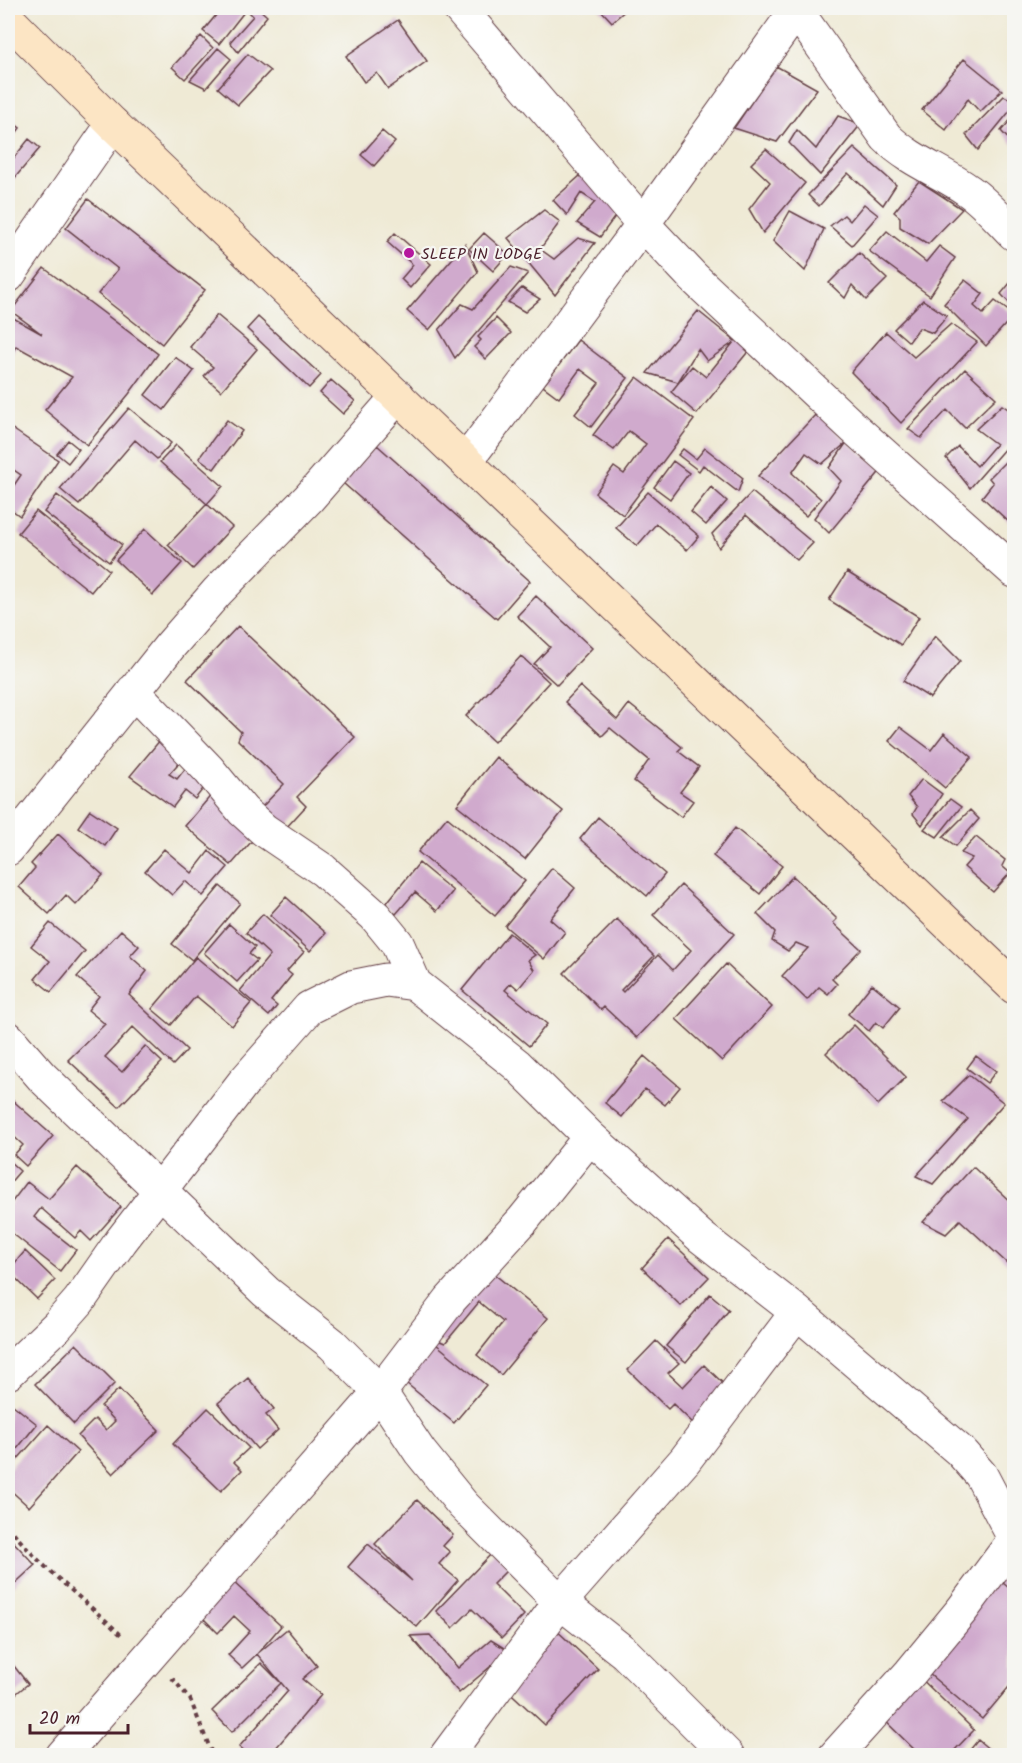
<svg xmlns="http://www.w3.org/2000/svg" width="1022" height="1763" font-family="Kalam,sans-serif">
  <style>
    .building { fill: #d0aacd }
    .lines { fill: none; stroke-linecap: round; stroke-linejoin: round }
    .street-casing { stroke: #633d44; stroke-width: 35 }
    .secondary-casing { stroke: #633d44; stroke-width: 35 }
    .path { stroke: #633d44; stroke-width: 4; stroke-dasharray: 4.5 4.5; stroke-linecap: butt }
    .street { stroke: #fff; stroke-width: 33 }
    .secondary { stroke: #fce5c4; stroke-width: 33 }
    .poi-dot { fill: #b5179e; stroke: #f6f6f2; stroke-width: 2 }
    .labels { text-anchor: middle; stroke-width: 4.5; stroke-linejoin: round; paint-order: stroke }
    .poi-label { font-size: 16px; fill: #4a1f2b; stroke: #f6f6f2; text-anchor: start }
  </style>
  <rect width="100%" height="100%" fill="#f6f6f2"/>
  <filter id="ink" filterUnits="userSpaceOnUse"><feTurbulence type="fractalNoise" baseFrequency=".0167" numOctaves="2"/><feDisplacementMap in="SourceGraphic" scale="12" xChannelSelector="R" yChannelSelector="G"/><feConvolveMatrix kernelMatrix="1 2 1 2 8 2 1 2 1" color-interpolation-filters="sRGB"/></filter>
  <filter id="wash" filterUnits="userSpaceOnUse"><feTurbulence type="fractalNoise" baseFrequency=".008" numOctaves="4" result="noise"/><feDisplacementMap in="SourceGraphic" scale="24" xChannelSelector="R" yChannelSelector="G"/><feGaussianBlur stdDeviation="1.35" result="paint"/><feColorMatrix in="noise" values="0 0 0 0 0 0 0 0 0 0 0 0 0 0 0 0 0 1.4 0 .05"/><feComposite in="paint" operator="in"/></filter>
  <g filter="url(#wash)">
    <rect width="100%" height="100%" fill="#efead5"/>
    <g id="blocks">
      <!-- building -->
      <path class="building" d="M222,8h17l5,4 -25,32 -16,-13z
        M245,8h13l9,8 -29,36 -8,-10 23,-26z
        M599,8h29l-16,14z
        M398,20l29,41 -39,28 -11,-16 -13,9 -18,-26z
        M201,36l12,12 -28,31 -13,-12z
        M218,48l13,11 -25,29 -16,-8z
        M248,54l22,17 -32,34 -20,-17z
        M964,59l38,31 -22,22 -12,-13 -22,31 -24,-20z
        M776,66l41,23 -40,53 -43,-14z
        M1004,96l10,5v5l-36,44 -12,-15z
        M838,116l23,8 -41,51 -31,-32 8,-13 19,19z
        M1014,116v29l-13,-14z
        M11,121l9,7 -12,16v-19z
        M382,131l13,11 -21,24 -13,-11z
        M29,139l11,9 -27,32 -5,-4v-11z
        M854,148l42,37 -13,20 -35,-32 -29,33 -11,-11z
        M766,149l39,34 -42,50 -14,-24 21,-27 -19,-18z
        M599,159l36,30 -35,48 -23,-14 18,-21 -14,-9 -14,22 -14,-15z
        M919,181l43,28 -34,35 -28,-17v-10l-6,-5z
        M88,199l117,91 -43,54 -64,-50 20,-25 -52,-41z
        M864,204l14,11 -26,30 -22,-19 14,-11 6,6z
        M544,210l16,12 -20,27 14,10 24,-21 17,5 -40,52 -47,-57z
        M790,211l34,18 -19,42 -32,-30z
        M887,231l39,31 13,-16 16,12 -25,38 -61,-45z
        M395,233l36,31 -21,24 -9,-9 12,-14 -26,-23z
        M484,233l24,21 -15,17 -24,-22z
        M465,244l13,28 -49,58 -22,-19z
        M859,253l28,26 -21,21 -14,-15 -7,13 -16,-15z
        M511,267l17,6 -73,85 -16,-28 23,-26 11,5z
        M44,268l114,86 -29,40 -42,51 -42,-35 27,-33 -56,-31 -8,15v-46l34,19 -31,-23z
        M965,280l18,14 -9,12 9,8 12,-13 19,14 -28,31 -42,-42z
        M1010,283l4,4v21l-13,-14z
        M522,288l18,11 -15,13 -17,-10z
        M923,300l24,16 -14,17 -14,-5 -10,14 -15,-13z
        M698,311l37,30 3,-4 13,11 -54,66 -26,-22 21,-26 14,11 28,-35 -27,19 -9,-12 -20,33 -31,-9z
        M217,315l40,34 -36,42 -17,-15 9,-9 -23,-20z
        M258,317l63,58 -12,13 -62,-59z
        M496,318l15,15 -25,26 -12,-12 7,-7 -3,-3z
        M951,324l26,18 -76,81 -50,-51 35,-40 28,25z
        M578,340l50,38 -37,49 -16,-13 24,-31 -19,-14 -21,29 -16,-12z
        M175,357l19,14 -30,39 -19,-15z
        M965,369l31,29 -31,30 -18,-18 -26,28 -13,-9z
        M637,377l57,43 -71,95 -28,-22 19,-26 10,7 22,-30 -17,-13 -15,19 -21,-15z
        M331,380l24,21 -12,13 -23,-21z
        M1002,405l12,8v25l-44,50 -24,-30 12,-12 19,20 19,-22 -20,-15z
        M129,408l42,35 -14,16 -22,-19 -56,65 -19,-16z
        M817,413l30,29 -25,22 -16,-11 -14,20 29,26 -15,17 -48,-40z
        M227,420l15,11 -28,38 -15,-11z
        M8,426l50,34 -38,56 -12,-9v-13l13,-19 -13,-9z
        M68,440l11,9 -11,14 -11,-9z
        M847,442l35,27 -53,64 -15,-15 27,-37 -12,-13z
        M176,445l47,41 -16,18 -47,-42z
        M377,445l153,136 -33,38 -154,-136z
        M705,448l38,30 -5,14 -35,-27 -4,6 -21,-16 5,-6 13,10z
        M1014,453v63l-4,7 -28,-26 11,-14 -4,-5z
        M673,461l16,12 -19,26 -16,-12z
        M711,487l16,14 -21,24 -15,-13z
        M648,492l51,44 -12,14 -31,-26 -19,22 -21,-18z
        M752,492l61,51 -16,17 -51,-45 -27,33 -7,-14z
        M57,495l65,50 -13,17 -65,-50z
        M207,504l25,23 -39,42 -25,-24z
        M36,511l73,59 -18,22 -73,-59z
        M145,529l37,34 -29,32 -37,-35z
        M847,572l72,45 -18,28 -72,-45z
        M536,596l56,52 -35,37 -23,-21 16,-17 -33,-31z
        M238,626l117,111 -58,60 9,9 -21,23 -23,-22 22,-23 -46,-44 3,-8 -54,-52z
        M935,636l25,25 -30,37 -27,-17z
        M521,656l28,26 -55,60 -28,-26z
        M580,686l37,34 12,-16 53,43 -4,4 21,16 -19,25 13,9 -12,16 -47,-36 15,-21 -39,-32 -8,8 -37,-34z
        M900,727l31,23 13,-17 28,24 -27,31 -56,-47z
        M161,739l23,18 -15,17 8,5 12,-15 21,16 -15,19 -10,-8 -12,16 -43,-31z
        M496,757l67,54 -38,48 -68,-54z
        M922,779l20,15 -20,31 -9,-11 4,-7 -9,-11z
        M213,793l46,40 -28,32 -46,-39z
        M950,799l11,8 -24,30 -13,-8z
        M90,810l27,18 -12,18 -27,-19z
        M970,810l9,9 -23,27 -13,-9z
        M447,817l78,64 -30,35 -77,-64z
        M598,817l67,57 -18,22 -67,-57z
        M735,828l47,38 -22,28 -47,-38z
        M58,834l45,41 -27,30 -10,-10 -17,19 -30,-27 16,-19 -4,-4z
        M976,837l29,23 -3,6 8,7 -17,19 -29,-25 8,-9 -11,-5z
        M164,849l28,24 17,-22 19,16 -25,29 -18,-15 -13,14 -27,-24z
        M419,863l34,28 -16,20 -22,-19 -19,22 -11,-9z
        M552,868l23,20 -25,31 15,13 -21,27 -39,-33z
        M793,876l44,43 -4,4 28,26 -29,30 5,5 -9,10 -9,-7 -12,13 -25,-24 26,-28 -12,-5 -8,8 -16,-10 3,-9 -18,-18z
        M681,885l53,49 -97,104 -33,-31 -3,3 -37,-37 53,-54 37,37 -33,34 2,2 35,-37 15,15 18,-20 -38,-35z
        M220,886l20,17 -48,57 -20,-16z
        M286,897l40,36 -16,18 -40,-36z
        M263,914l41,38 -17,19 5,4 -21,26 6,5 -8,10 -29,-25 30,-36 -24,-22z
        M50,923l35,28 -34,41 -16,-13 15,-18 -19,-15z
        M229,924l26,23 -6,7 8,6 -20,22 -33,-29z
        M121,930l18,16 -9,10 17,15 -18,24 58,55 -14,15 -40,-38 -28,30 17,15 23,-26 17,16 -43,45 -51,-47 37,-36 -17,-14 11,-14 -22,-19z
        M509,933l26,22 -7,5 6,10 -16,19 -7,-6 -6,7 42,34 -18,22 -67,-56z
        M196,957l55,46 -19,23 -36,-30 -25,29 -19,-16z
        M726,964l46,43 -50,54 -46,-42z
        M872,984l28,23 -17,21 -7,-6 -7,9 -21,-17z
        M854,1025l52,52 -28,28 -52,-52z
        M644,1056l36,31 -15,18 -20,-16 -23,28 -17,-14z
        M976,1056l20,15 -9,12 -20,-15z
        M969,1075l35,28 -71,81 -17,-8 52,-57 -25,-18z
        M10,1098l43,38 -27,30 -12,-11 9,-10 -15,-14z
        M8,1160l12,11 -12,14z
        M77,1167l44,40 -30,34 -10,-10 -6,7 -34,-30 -7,9 42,33 -16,21 -52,-41v-23l19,-25 22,17z
        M973,1167l41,38v52l-6,7 -48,-44 -14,14 -23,-12z
        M668,1239l41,38 -28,29 -39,-38z
        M25,1251l30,29 -18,19 -29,-28z
        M483,1265l65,53 -47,57 -24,-20 26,-33 -24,-20 -34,41 -20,-8z
        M710,1294l19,16 -43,52 -20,-16z
        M425,1335l61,50 -32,38 -60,-50z
        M656,1341l23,22 -11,10 15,14 21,-22 24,23 -35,35 -20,-19 -5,5 -40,-39z
        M76,1344l39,39 -41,41 -39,-40z
        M248,1378l26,31 -8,6 12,15 -21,19 -39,-46z
        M119,1389l40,41 -46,44 -35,-38 17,-17 11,11 9,-9 -14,-15z
        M13,1405l24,19 -29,36v-48z
        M208,1408l41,40 -15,14 8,8 -21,21 -48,-47z
        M48,1425l30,27 -49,55 -21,-19v-18z
        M417,1500l36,35 -10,11 7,6 -11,12 19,16 -41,47 -69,-60 20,-23 44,37 -37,-37z
        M8,1536l27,29 -27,25z
        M494,1551l16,16 -17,17 31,31 -22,23 -30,-29 -19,19 -17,-17z
        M998,1579l16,13v89l-32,38 -60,-51z
        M232,1581l49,45 -24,28 30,-25 30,37 -15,13 19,16 -52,61h-20l-10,-9 49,-56 -31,-37 -15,14 -14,-13 22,-24 -16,-15 -16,17 -18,-18z
        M553,1627l45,42 -53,56 -45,-42z
        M430,1635l28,33 33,-28 18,11 -50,42 -49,-57z
        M10,1661l18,23 -20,16v-36z
        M261,1663l20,20 -49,49 -20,-21z
        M909,1667l65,63 -25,26h-28l-50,-49z
        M978,1740l19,16h-32z"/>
    </g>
  </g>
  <g filter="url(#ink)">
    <use href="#blocks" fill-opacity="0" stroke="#633d44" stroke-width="1.5"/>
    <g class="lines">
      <!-- street casing -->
      <g class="street-casing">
        <path id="street" d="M459,8l184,216 50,53 162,152 159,142
          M796,10l90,127c25,25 56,34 83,54 17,12 31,29 45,43
          M8,276l105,-152
          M467,460l176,-236 155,-216
          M133,691l76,79 34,41 21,19 59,40 52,46 22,27 18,41
          M8,849l162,-203 47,-54 92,-94 89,-102
          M8,1038l34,39 224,215 66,52 48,48 40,60 43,53 97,97 65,51 103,103
          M8,1373l49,-47 22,-25 42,-60 122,-158 66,-75 42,-21 35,-7 29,4 102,81 73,72 111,100 96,75 163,139 21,24 33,63
          M62,1756l318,-364 70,-92 73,-80 67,-83
          M446,1756l114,-154 125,-142 112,-148
          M835,1756l75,-83 52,-63 52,-70"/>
      </g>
      <!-- secondary casing -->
      <g class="secondary-casing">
        <path id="secondary" d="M8,19l105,105 901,863"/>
      </g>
      <!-- path -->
      <path class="path" d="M8,1525c31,43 77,74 115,112
        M172,1678l18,21 23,57"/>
      <!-- street -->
      <use href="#street" class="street"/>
      <!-- secondary -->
      <use href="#secondary" class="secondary"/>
    </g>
  </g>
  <!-- markers -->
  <circle class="poi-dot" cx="409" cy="253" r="6"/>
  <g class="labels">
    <!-- poi labels -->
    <g class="poi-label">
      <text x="421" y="259">SLEEP IN LODGE</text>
    </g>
  </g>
  <!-- margin -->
  <rect width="1022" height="1763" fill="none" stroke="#f6f6f2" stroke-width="30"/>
  <!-- scale -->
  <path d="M30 1724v9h98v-9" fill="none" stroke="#4a1f2b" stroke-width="3"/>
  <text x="39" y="1724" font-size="18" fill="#4a1f2b" stroke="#f6f6f2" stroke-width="4.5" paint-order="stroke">20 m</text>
</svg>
